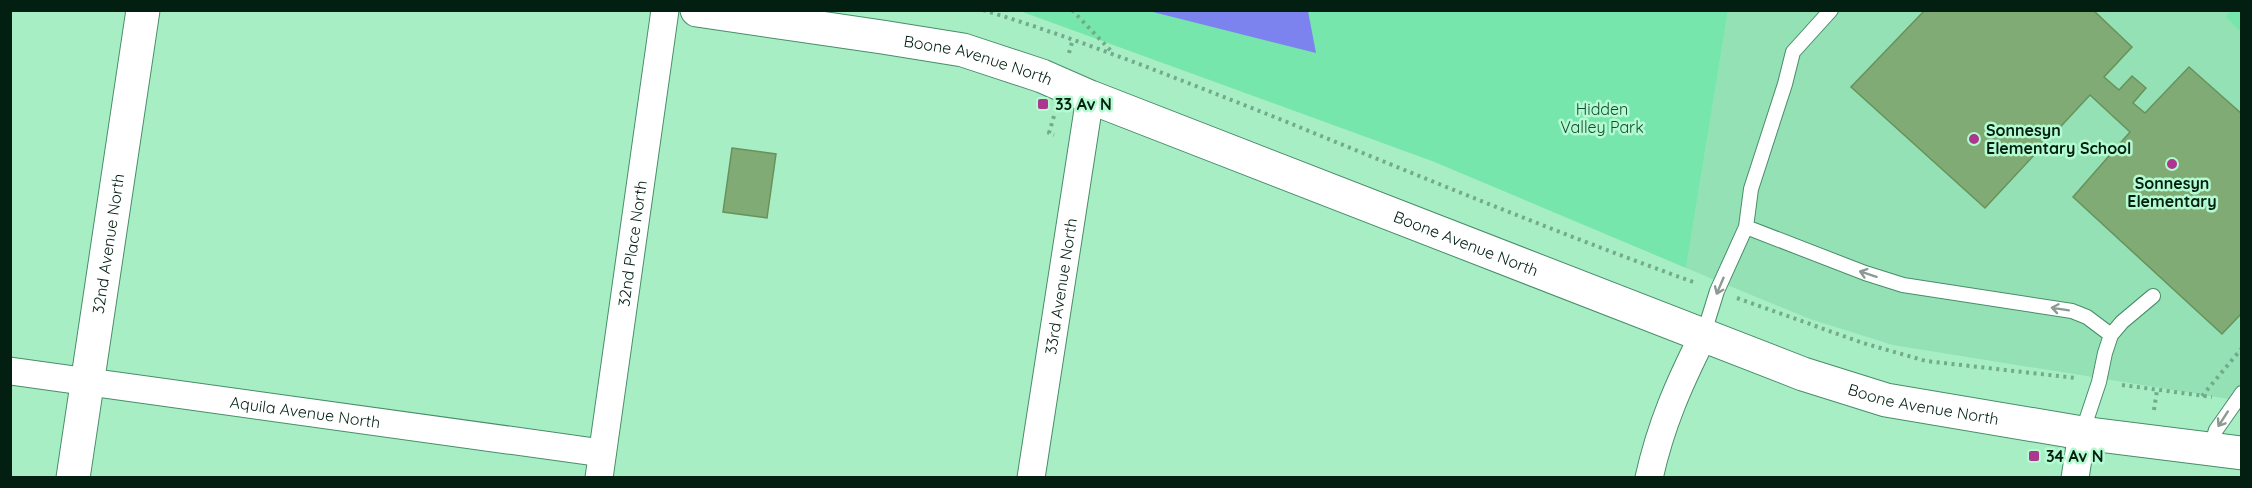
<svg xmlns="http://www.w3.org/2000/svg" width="2252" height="488" font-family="Quicksand,sans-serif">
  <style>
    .built { fill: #93e1b5 }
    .green { fill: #77e6ac }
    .water { fill: #7d83ee }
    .building { fill: #81ab74; stroke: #68925c; stroke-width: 1.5 }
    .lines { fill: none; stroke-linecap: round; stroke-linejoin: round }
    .lane-casing { stroke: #488d69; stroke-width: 16 }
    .street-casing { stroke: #488d69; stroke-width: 29 }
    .secondary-casing { stroke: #488d69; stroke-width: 35 }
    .path { stroke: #72ab8b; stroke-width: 4; stroke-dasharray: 3 4.5; stroke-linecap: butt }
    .lane { stroke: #fff; stroke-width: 14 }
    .street { stroke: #fff; stroke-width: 27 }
    .secondary { stroke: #fff; stroke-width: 33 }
    .oneway { stroke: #8d9a94 }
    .poi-dot { fill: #ab378f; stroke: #b4fbd2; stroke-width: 2 }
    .labels { text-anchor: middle; stroke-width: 5; stroke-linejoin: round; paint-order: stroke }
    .street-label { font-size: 16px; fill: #021f11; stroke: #b4fbd2 }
    .poi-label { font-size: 16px; font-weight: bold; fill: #021f11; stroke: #b4fbd2; text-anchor: start }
    .park-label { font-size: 16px; fill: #124c31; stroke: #b4fbd2 }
  </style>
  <rect width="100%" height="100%" fill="#a7eec5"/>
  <!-- built -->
  <path class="built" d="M1728,11h513v390l-348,-56 -83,-26 -124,-51z"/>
  <!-- green -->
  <path class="green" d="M1020,11h708l-42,257 -254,-107z
    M2231,11h10v21l-15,-15z"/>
  <!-- water -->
  <path class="water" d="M1149,11h159l8,42z"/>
  <!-- building -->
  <path class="building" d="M1925,10h168l39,37 -28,30 15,13 13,-14 14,12 -13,15 12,10 44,-46 53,47v199l-20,21 -149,-137 57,-65 -40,-37 -105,113 -134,-121z
    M732,148l44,6 -9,64 -44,-6z"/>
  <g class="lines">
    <!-- lane casing -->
    <g class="lane-casing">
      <path id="lane" d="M1746,227l5,-38 34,-105 8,-32 38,-42
        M1703,336l14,-45 29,-64 119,46 38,12 169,26 15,6 24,18
        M2082,433l17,-51 6,-29 6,-18 11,-13 31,-26
        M2210,449l6,-19 26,-37"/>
    </g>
    <!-- street casing -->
    <g class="street-casing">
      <g id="street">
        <path id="s1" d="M10,371l592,82"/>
        <path id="s2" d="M599,478l66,-468"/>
        <path id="s3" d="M1031,478l59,-381"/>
        <path d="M1649,478c12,-54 30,-94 54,-142"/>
        <path d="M2075,478l7,-45"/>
      </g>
    </g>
    <!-- secondary casing -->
    <g class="secondary-casing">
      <g id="secondary">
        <path id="s4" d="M697,10l185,27 81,13 79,26 48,21 713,277 83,26 196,33 160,20"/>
        <path id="s5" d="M73,478l70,-468"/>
      </g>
    </g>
    <!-- path -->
    <path class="path" d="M983,10c102,31 200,71 299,110 137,56 275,113 414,163
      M1072,10l41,43
      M1069,53l4,-14
      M1054,116l-5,17 5,2
      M1737,298l126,45 63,18 150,17
      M2122,385l90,12
      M2202,396l40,-48
      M2154,410l3,-20"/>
    <!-- lane -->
    <use href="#lane" class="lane"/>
    <!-- street -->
    <use href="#street" class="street"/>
    <!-- secondary -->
    <use href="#secondary" class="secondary"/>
  </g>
  <!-- one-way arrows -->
  <defs><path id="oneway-shaft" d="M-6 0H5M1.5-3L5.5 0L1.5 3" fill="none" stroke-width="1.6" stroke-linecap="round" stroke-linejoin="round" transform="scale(1.5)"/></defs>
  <g class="oneway">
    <use href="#oneway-shaft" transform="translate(1868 274) rotate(-162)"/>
    <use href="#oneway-shaft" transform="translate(1720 286) rotate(113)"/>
    <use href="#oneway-shaft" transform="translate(2060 309) rotate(-171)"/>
    <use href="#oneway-shaft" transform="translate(2223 419) rotate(123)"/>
  </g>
  <!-- markers -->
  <g class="poi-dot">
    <rect x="1037" y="98" width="12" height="12" rx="3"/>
    <circle cx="1974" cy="139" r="6"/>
    <circle cx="2172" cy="164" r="6"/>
    <rect x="2028" y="450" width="12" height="12" rx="3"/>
  </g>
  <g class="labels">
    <!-- street labels -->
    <g class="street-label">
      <text dy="6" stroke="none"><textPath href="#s4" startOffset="286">Boone Avenue North</textPath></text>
      <text dy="6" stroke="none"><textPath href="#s4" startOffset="808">Boone Avenue North</textPath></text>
      <text dy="6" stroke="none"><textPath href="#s5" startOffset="237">32nd Avenue North</textPath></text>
      <text dy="6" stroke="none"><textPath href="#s2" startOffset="237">32nd Place North</textPath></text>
      <text dy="6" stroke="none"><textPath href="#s3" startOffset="194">33rd Avenue North</textPath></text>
      <text dy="6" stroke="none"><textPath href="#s4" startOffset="1294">Boone Avenue North</textPath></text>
      <text dy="6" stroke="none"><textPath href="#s1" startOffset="298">Aquila Avenue North</textPath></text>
    </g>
    <!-- poi labels -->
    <g class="poi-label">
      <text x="1055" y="110">33 Av N</text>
      <text x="1986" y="136">Sonnesyn<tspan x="1986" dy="18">Elementary School</tspan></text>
      <text x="2172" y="189" text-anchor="middle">Sonnesyn<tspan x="2172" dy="18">Elementary</tspan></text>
      <text x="2046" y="462">34 Av N</text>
    </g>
    <!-- park labels -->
    <g class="park-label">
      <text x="1602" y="115">Hidden<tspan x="1602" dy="18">Valley Park</tspan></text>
    </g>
  </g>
  <!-- border -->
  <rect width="2252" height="488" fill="none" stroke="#021f11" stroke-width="24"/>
</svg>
